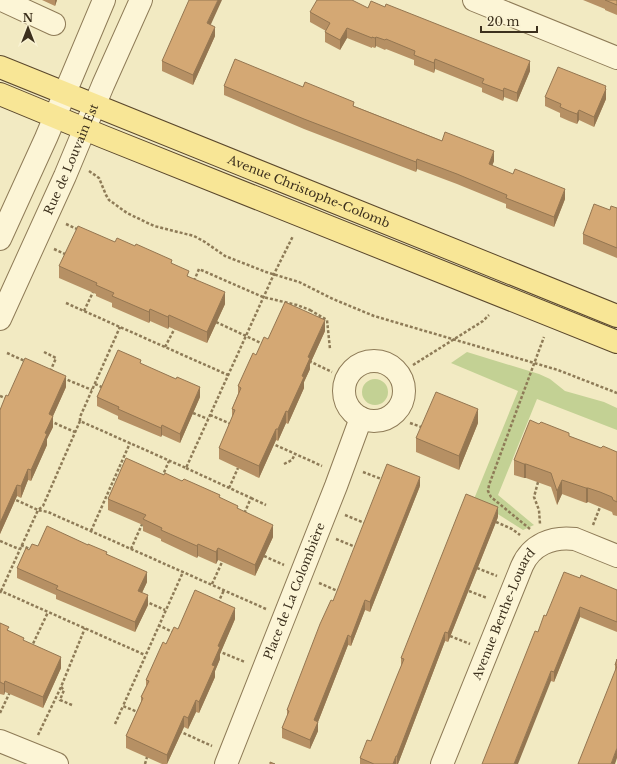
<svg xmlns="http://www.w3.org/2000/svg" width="617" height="764" font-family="'Libre Baskerville',serif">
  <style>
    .green { fill: #c3d194 }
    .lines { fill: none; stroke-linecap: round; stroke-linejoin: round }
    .minor-casing { stroke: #8e7b57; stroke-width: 24 }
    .major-casing { stroke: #5b482c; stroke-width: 24 }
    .path { stroke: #8e7b57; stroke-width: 2.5; stroke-dasharray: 3 2; stroke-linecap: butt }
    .minor { stroke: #fcf5d6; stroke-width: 22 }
    .major { stroke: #f8e696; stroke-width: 22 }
    .wall { fill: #b69064 }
    .shaded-wall { fill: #947651 }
    .building { fill: #d4a874; stroke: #947651 }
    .labels { text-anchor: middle; stroke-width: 3; stroke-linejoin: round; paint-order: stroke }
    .street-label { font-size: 12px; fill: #3c301d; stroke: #f9f2d2 }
  </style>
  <rect width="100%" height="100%" fill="#f2eac2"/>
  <!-- green -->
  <path class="green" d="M467,352l72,22 11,5 15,12 39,11 13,6v22l-80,-31 -39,96 36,30 -11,5 -49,-31 44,-108 -67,-28z
    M362 392a13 13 0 1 1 26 0a13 13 0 1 1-26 0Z"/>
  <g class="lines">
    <!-- minor casing -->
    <g class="minor-casing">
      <g id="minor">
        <path d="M2,0l52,24"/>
        <path d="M474,0l143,58"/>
        <path d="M0,239l46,-101 58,-138"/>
        <path id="s1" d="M0,319l65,-143 38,-91 38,-85"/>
        <circle cx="374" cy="391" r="30"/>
        <path d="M0,741l57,23"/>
        <path id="s2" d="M226,764l110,-278 25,-68"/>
        <path id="s3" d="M442,764l80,-198c9,-21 30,-30 53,-27l42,17"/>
      </g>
    </g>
    <!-- major casing -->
    <g class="major-casing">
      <g id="major">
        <path id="s4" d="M0,67l617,249"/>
        <path d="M0,94l104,43 513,205"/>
      </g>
    </g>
    <!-- path -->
    <path class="path" d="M89,171l10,7 7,17 3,5 18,13 27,13 40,10 11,6 20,14 41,16 33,10 34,17 41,17 184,54 59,23
      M66,224l13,6
      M54,249l13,6
      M194,281l5,-12 64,28 34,8 13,5 -2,4
      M66,303l162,72
      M310,310l17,10 3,29
      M84,311l10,-21
      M216,322l47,22
      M165,347l11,-21
      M44,352l12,6 -6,14
      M7,353l20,9
      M309,361l23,11
      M413,365l70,-44 6,-6
      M63,378l29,12
      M95,384l9,4
      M0,396l7,3
      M193,413l15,6
      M210,415l21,9
      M50,421l25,11
      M80,421v-4l40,-90
      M410,423l14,5
      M271,443l51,23
      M284,464l8,-4 3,-6
      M186,468l65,30 -7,16
      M363,472l21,8
      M162,477l7,-16
      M538,482l-4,15 5,13 1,14
      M229,488l9,-20
      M251,498l15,7
      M345,515l22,9
      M496,522l16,7 8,6
      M593,525l7,-18
      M530,529l-39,-32 -3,-6 1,-6 55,-148
      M91,531l39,-88
      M336,539l22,9
      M0,541l19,8
      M21,545l11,5
      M131,549l12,-27
      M264,556l20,9
      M477,568l20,8
      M319,583l21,9
      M212,584l11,-24
      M1,591l37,-81 -24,-11
      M469,591l18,7
      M0,593l1,-2 144,64
      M145,601l20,9
      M218,603l6,-13
      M266,609l-218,-97 -10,-2 5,-4 37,-85 106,47 88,-194 19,-38
      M158,625l17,8
      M450,636l20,8
      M31,648l17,-36
      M218,651l27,11
      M61,687l3,3 -4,10 12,5
      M0,713l10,-21
      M140,713l-17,-7 60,-134
      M115,724l8,-18
      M179,731l33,15
      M38,735l23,-48 24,-59
      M145,764l2,-7"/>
    <!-- minor -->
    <use href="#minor" class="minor"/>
    <!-- major -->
    <use href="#major" class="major"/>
  </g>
  <!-- wall -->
  <path class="wall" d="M42,0h15l-2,6z
    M583,0h34v15l-12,-5v-1z
    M368,8l162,63 -13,31 -13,-5 -1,4 -21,-9v-4l-47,-19 -1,4 -20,-8v-5l-28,-11 -1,1 -9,-4 -1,2 -3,-1v1l-25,-10 -7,12 -15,-8v-10l1,-1 -16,-9v-10z
    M211,25l4,11 -22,49 -31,-14v-10z
    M224,86l79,1 51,19 140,55 -2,5 73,33 -11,28 -48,-19v-4l-49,-20 -40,-15 -1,3 -112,-43 -80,-34z
    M606,89v10l-12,28 -15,-7 -2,4 -8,-3 -9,-4v-4l-15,-7v-9z
    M617,208v50l-34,-14v-10l27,-24z
    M115,242l57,22 53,40 -18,39 -38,-16 -1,2 -18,-8 -1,2 -37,-16v-4l-16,-7v-2l-37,-16v-12z
    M325,331l-15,33v5l-6,13v6l-16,36 -2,-1 -8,18 -2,-1 -17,38 -40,-19v-11l13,-29v-10l6,-15v-8l18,-31z
    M141,364l59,33 -20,46 -18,-8 -1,2 -43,-18v-3l-21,-10v-9z
    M66,387l-13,29v11l-6,12v6l-16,36 -3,-1 -7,18 -4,-2 -17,38v-124l8,-14z
    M478,423l-19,47 -43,-18v-14z
    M569,436l32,12 16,4v64l-4,-1 -1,-3 -24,-10 -2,1 -24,-9 -5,11 -6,-18 -25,-9h-2l-10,-3v-15z
    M164,475l56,23 18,11 35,28 -18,39 -37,-16 -2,4 -18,-8 -1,2 -36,-17v-2l-18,-8v-6l-35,-15v-11z
    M420,486l-50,126 -5,-2 -14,36 -3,-1 -30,77v9l-8,18 -28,-11v-10l5,-11v-7l46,-109z
    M498,517l-50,125 -3,-1 -47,123h-38v-6l11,-17 30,-74v-9z
    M29,550l78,4 40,28 -5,11 6,12 -13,27 -79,-33v-4l-39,-17v-10z
    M580,578l37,12v42l-37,-15 -26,65 -3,-1 -13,-49 8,-16z
    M235,619l-15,35v5l-5,12v6l-16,36 -3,-1 -8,17 -4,-2 -17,37h-5l-36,-16v-12l15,-34v-5l5,-11v-6l20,-36 12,-15z
    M0,623l9,8 15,10 37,27 -18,40 -38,-16 -1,3 -4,-1z
    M617,659v99l-2,-86v-7z"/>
  <!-- shaded-wall -->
  <path class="shaded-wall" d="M55,0h2l-2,6z
    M218,0h4l-15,33v-10z
    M215,27v9l-22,49v-10z
    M347,28v10l-7,12v-10z
    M376,37v9l-1,2v-10z
    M435,59v10l-1,4v-10z
    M530,61v10l-13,31v-9z
    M606,86v13l-12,28v-10z
    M504,88v9l-1,4v-10z
    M579,110v10l-2,4v-10z
    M494,151v10l-5,13v-10z
    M417,159v10l-1,3v-10z
    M565,189v10l-11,28v-10z
    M225,292v12l-18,39v-11z
    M150,309v12l-1,2v-11z
    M169,315v12l-1,2v-12z
    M325,320v11l-15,33v5l-6,13v6l-16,36v-12l14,-36 6,-19z
    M66,376v11l-13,29v11l-6,12v6l-16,36v-11l14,-37 4,-19z
    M200,387v10l-20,46v-9z
    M478,409v14l-19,47v-14z
    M286,411v12l-8,18v-12z
    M162,425v10l-1,2v-9z
    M276,429v11l-17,38v-12z
    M524,464h2v14h-2z
    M28,469v11l-7,18v-12z
    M420,477v9l-50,126v-10z
    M562,480v14l-5,11v-14z
    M17,485v11l-17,38v-11z
    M586,488h2v14l-2,1z
    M498,507v10l-50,125v-9z
    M273,525v12l-18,39v-11z
    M198,544v12l-1,2v-12z
    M218,548v12l-2,4v-12z
    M147,572v10l-9,19v-10z
    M148,595v10l-13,27v-10z
    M365,600v10l-14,36v-9z
    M580,607v10l-26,65v-10z
    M235,608v11l-15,35v5l-5,12v6l-16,36v-11l19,-56z
    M445,632v9l-47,123h-1v-8z
    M348,635v10l-30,77v9l-8,18v-9l4,-20z
    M61,657v11l-18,40v-11z
    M551,671v10l-33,83h-4z
    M5,681v11l-1,3v-11z
    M196,700v12l-8,17v-11z
    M184,716v11l-17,37v-9z
    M617,748v10l-2,6h-4z
    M396,756v8h-3z"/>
  <!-- building -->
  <path class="building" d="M189,0h29l-11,23 8,4 -22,48 -31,-14z
    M317,0h35l16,8 3,-7 14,6 1,-3 144,57 -13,32 -13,-5 -1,3 -21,-8 2,-4 -49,-20 -1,4 -20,-8 1,-4 -29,-12 -1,1 -9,-3 -1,1 -3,-1v1l-25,-10 -7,12 -15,-8 5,-9 -20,-11z
    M605,0h12v5z
    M235,59l68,28 2,-5 49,20 -1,4 89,35 3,-9 49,19 -5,13 24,10 2,-5 50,20 -11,28 -48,-19 1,-3 -50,-21 -40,-15 -1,3 -112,-43 -80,-33z
    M558,67l48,19 -1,2 1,1 -12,28 -15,-7 -2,4 -8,-3 -9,-4 1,-3 -16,-7z
    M594,204l16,6 1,-4 6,2v40l-34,-14z
    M78,226l37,16 2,-4 18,8 1,-2 36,16 -1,3 18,8 -2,5 38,16 -18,40 -38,-17 -1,2 -18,-8 -1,3 -37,-16 2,-3 -18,-8 1,-2 -38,-17z
    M285,302l40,18 -17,37 2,1 -8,18 2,1 -16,35 -2,-1 -8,18h-2l-17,37 -40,-18 16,-38 -3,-1 9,-21 -3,-2 15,-33 3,2 8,-18 4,2z
    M118,350l23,10 -1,3 36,16 1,-2 23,10 -20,47 -18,-9 -1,3 -43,-19 1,-2 -22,-10z
    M25,358l41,18 -17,38 4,2 -8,17 2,1 -16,36 -3,-1 -7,17 -4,-1 -17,38v-113l6,-15 2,1z
    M436,392l42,17 -19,47 -43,-18z
    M530,420l9,4 2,-2 28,11v3l32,12 2,-2 14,6v50l-4,-2 -1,-3 -12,-5 -12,-4h-2l-24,-8 -5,11 -6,-18 -25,-9h-2l-10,-4z
    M126,458l38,17 1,-2 17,8 2,-2 36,16 -1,2 19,9 -1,2 36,17 -18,40 -37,-17 -2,4 -18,-8 -1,2 -36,-16 1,-2 -19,-9 3,-4 -38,-16z
    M387,464l33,13 -50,125 -5,-2 -14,37 -3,-2 -34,85 4,2 -8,18 -28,-12 7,-17 -2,-1 33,-86 11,-24 2,1z
    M466,494l32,13 -50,126 -3,-1 -48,124h-1l-3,8h-19l-14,-6 7,-18 4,1 26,-65 7,-17 -3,-1z
    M47,526l41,19v-1l19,8 -1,2 41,18 -9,19 10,4 -13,27 -79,-33 2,-3 -41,-18 9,-20 3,2 3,-6 6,2z
    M564,572l16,6 1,-3 36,15v32l-37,-15 -26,65 -3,-1 -37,93h-32l53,-133 3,1 6,-17 2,1z
    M195,590l40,18 -17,38 2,1 -8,18 3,1 -16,36 -3,-2 -8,18 -4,-2 -17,39 -41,-19 17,-38 -2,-1 8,-16 -3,-1 17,-38 3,2 8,-17 4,2z
    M0,623l9,4 -2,3 17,8 -1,2 38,17 -18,40 -38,-16 -1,3 -4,-2z
    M617,659v6h-2z
    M617,666v82l-6,16h-33z
    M270,762l5,2h-5z"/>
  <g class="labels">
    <!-- street labels -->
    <g class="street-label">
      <text dy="4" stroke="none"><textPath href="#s1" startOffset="175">Rue de Louvain Est</textPath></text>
      <text dy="4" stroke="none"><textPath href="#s4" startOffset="333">Avenue Christophe-Colomb</textPath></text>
      <text dy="4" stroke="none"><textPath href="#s2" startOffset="186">Place de La Colombière</textPath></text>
      <text dy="4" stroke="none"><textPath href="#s3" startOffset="162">Avenue Berthe-Louard</textPath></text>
    </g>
  </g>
  <!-- north arrow -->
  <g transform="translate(28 28)" stroke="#f9f2d2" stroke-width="3" paint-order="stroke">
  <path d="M0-3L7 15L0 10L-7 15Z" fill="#3c301d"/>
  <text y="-6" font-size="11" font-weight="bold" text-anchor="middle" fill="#3c301d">N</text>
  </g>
  <!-- scale -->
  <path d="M481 26v6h56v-6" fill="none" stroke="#3c301d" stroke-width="2"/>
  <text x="487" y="26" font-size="12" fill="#3c301d" stroke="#f9f2d2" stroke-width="3" paint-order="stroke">20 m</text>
</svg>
